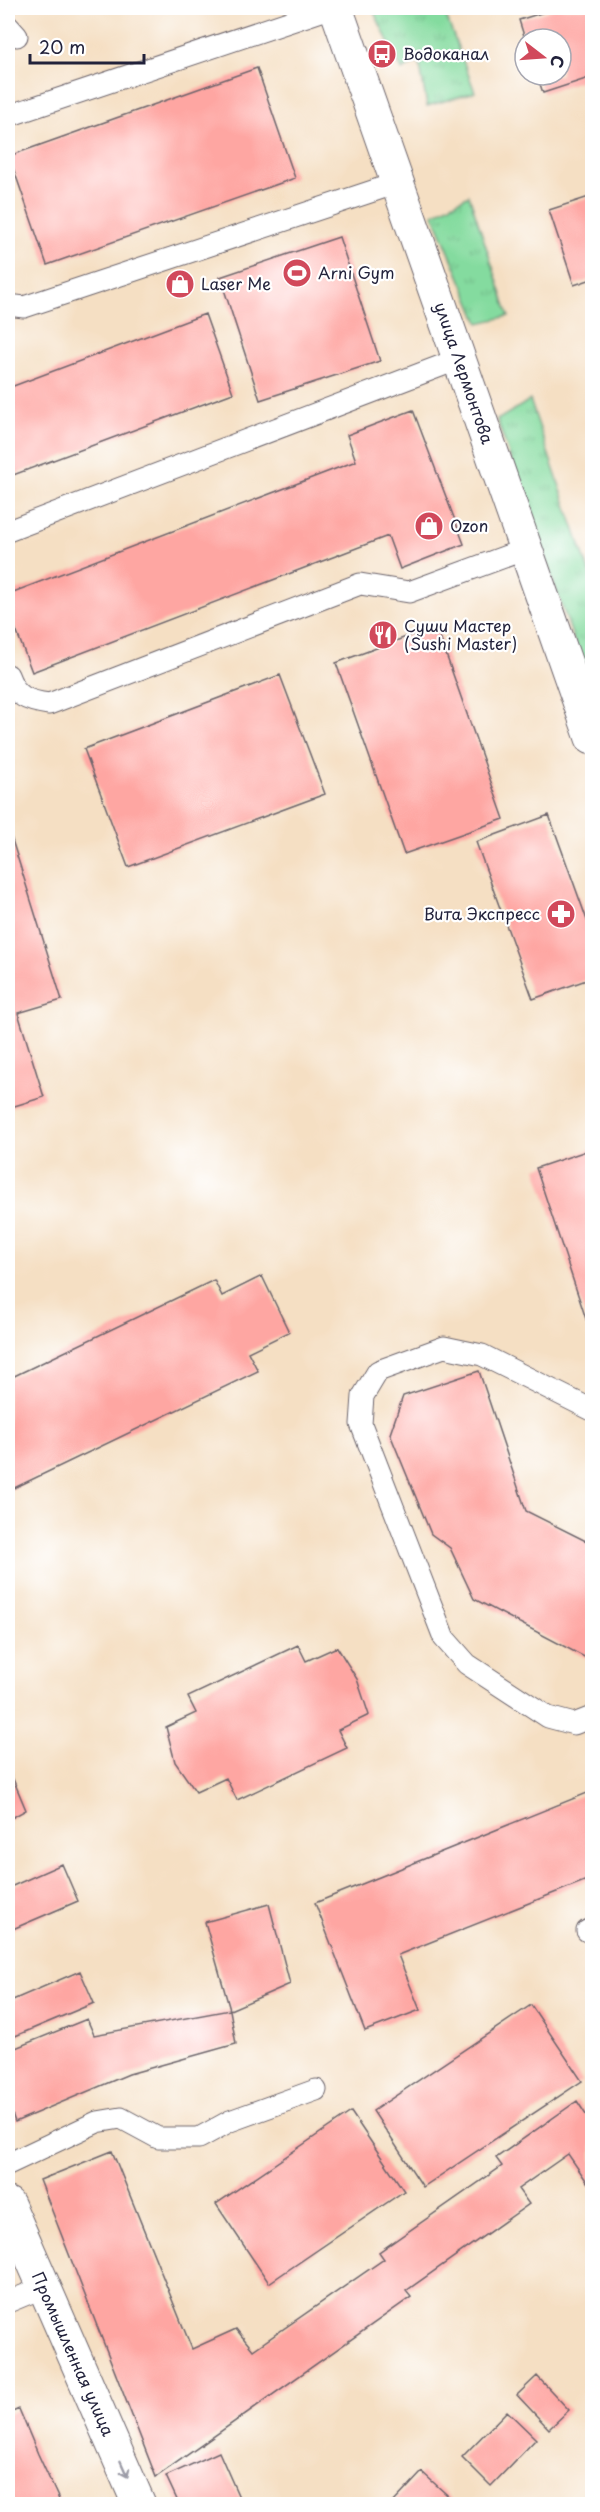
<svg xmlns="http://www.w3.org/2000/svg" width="600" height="2512" font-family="'Playpen Sans',sans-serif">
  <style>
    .grass { fill: url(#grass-tufts); stroke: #537e6d; stroke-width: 1.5 }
    .building { fill: #fea6a2 }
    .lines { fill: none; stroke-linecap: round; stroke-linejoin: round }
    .service-casing { stroke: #6c646b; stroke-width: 23 }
    .minor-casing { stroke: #6c646b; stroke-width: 35 }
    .tertiary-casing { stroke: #6c646b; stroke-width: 35 }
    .service { stroke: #fff; stroke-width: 21 }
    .minor { stroke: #fff; stroke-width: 33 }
    .tertiary { stroke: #fff; stroke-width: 33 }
    .oneway { stroke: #9c9ca7 }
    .labels { text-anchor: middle; stroke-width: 4.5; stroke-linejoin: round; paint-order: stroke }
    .poi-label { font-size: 16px; fill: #22223b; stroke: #fff; text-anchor: start }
    .street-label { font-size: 16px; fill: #22223b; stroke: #fff }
  </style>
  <defs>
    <pattern id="grass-tufts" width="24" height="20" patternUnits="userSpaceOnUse" patternTransform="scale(1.5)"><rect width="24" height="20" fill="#84db9f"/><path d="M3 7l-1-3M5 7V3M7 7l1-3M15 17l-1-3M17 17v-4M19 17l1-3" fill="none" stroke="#72bc8a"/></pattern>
  </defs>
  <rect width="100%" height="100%" fill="#fff"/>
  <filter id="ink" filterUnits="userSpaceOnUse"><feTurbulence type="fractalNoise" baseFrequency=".0167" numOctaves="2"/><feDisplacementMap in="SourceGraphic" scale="12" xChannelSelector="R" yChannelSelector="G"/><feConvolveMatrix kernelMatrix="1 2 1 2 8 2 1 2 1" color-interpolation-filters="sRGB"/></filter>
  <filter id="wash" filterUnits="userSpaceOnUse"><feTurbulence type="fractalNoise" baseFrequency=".008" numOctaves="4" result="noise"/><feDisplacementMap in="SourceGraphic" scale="24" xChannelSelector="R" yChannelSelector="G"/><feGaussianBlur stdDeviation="1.35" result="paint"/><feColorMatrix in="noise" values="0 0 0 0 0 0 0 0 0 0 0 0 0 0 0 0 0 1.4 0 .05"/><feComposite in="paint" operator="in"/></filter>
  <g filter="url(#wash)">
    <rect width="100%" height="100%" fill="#f5dfc3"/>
    <!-- grass -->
    <path class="grass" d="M372,8h71l32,84 -48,14 -8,-45 -17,9z
      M469,195l40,121 -30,7 -46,-109z
      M530,400l62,180v112l-95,-272z"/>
    <g id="blocks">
      <!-- building -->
      <path class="building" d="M557,8h35v69l-49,16 -6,-18h24v-36h-36l-6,-19z
        M257,68l38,110 -248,87 -38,-109z
        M592,196v83l-18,6 -25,-75z
        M339,237l41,124 -120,39 -40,-123z
        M205,314l28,79 -225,84v-89z
        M413,410l51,134 -64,25 -12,-33 -356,136 -24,-63v-15l348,-133 -9,-26z
        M436,626l68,193 -100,35 -68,-191z
        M280,675l45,119 -197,73 -44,-118z
        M549,815l43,119v44l-59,21 -57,-157z
        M8,827l54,173 -44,13 26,84 -36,11z
        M592,1149v171l-5,2 -51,-154z
        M262,1276l27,56 -41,20 10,19 -250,120v-112l206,-99 8,16z
        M479,1371l47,140 66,33v117l-118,-62 -24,-51 -19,-14 -41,-100 13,-38z
        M298,1645l8,16 31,-14 20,32 12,36 -31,15 9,18 -110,52 -11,-22 -30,14 -21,-30 -9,-35 30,-14 -8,-16z
        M8,1767l18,43 -18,10z
        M592,1791v87l-194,77 22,55 -55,21 -50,-128z
        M62,1864l16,37 -70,30v-43z
        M269,1904l21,80 -60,26 6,34 -107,30 -114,48 -7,-20v-51l79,-32 7,16 136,-25 -25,-88z
        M80,1971l14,32 -86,36v-37z
        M531,2005l51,76 -159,106 -50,-76z
        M577,2101l15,23v65l-24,-35 -50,35 11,15 -123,87 5,6 -255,180 -116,-297 72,-29 80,198 44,-20 17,21 131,-91 -5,-7 123,-86 -6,-8z
        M351,2112l53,79 -135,92 -53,-79z
        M537,2376l32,34 -20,19 -32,-34z
        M19,2409l19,45 23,50h-53v-90z
        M507,2411l29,28 -45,47 -29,-29z
        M219,2452l23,52h-63l-13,-28z
        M422,2472l35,32h-65z"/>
    </g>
  </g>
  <g filter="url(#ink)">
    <use href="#blocks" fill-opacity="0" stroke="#6c646b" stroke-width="1.5"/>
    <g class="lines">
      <!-- service casing -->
      <g class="service-casing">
        <path id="service" d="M8,26l9,10
          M8,116l322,-108
          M8,305l16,2 373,-124
          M8,531l451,-172
          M8,675c8,22 19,26 41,29l311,-120 49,8 117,-43
          M592,1410l-110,-55 -38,-8 -66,24 -15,25 -2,28 83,214 23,26 81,53 26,7 18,-7
          M587,1931l5,-2
          M8,2164l89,-42 24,-4 37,20h41l31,-17 86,-31
          M8,2302l36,-15"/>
      </g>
      <!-- minor casing -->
      <g class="minor-casing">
        <path id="minor" d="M336,8l256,730"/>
      </g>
      <!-- tertiary casing -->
      <g class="tertiary-casing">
        <path id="tertiary" d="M8,2204l131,300"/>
      </g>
      <!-- service -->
      <use href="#service" class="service"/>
      <!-- minor -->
      <use href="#minor" class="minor"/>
      <!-- tertiary -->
      <use href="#tertiary" class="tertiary"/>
    </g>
    <!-- one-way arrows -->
    <defs><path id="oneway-shaft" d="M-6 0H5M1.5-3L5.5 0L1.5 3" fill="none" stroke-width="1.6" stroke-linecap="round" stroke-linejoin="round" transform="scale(1.5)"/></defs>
    <use class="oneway" href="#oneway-shaft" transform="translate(124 2469) rotate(66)"/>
  </g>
  <!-- icons -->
  <defs>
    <g id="bus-disc" transform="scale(1.5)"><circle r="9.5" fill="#d1495b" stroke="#fff"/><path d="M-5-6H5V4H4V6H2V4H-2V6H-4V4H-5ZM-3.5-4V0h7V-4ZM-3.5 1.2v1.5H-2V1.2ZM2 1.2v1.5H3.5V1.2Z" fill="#fff"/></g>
    <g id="stadium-disc" transform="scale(1.5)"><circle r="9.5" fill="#d1495b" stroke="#fff"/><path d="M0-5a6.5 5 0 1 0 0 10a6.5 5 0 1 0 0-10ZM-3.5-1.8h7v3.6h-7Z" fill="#fff"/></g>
    <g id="shop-disc" transform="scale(1.5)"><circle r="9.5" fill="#d1495b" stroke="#fff"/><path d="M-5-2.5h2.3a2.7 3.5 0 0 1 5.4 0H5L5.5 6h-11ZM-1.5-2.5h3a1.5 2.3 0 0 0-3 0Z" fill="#fff"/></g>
    <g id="restaurant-disc" transform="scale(1.5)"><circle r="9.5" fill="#d1495b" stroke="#fff"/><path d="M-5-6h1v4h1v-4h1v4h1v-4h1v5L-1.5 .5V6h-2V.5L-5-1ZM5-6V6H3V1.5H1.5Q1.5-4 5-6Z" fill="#fff"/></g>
    <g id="pharmacy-disc" transform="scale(1.5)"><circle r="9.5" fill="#d1495b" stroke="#fff"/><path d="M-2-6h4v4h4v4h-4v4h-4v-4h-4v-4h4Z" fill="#fff"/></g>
  </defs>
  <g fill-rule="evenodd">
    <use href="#bus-disc" x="382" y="54"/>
    <use href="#stadium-disc" x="297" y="273"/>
    <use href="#shop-disc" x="180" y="284"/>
    <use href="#shop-disc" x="429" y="526"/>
    <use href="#restaurant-disc" x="383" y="635"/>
    <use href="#pharmacy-disc" x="561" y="914"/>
  </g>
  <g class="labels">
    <!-- poi labels -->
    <g class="poi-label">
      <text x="403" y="60">Водоканал</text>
      <text x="318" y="279">Arni Gym</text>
      <text x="201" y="290">Laser Me</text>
      <text x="450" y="532">Ozon</text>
      <text x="404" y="632">Суши Мастер<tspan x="404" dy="18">(Sushi Master)</tspan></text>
      <text x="540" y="920" text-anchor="end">Вита Экспресс</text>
    </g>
    <!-- street labels -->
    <g class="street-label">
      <text transform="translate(464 373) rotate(71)" y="6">улица Лермонтова</text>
      <text transform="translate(73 2354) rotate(66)" y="6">Промышленная улица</text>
    </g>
  </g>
  <!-- margin -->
  <rect width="600" height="2512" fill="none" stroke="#fff" stroke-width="30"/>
  <!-- north arrow -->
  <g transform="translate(543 57) rotate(107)"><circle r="28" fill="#ffffff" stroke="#a7a7b1" stroke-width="1.5"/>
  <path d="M0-4.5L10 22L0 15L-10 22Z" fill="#d1495b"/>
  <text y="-9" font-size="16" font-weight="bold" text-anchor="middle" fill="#22223b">С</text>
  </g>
  <!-- scale -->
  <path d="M30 54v9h114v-9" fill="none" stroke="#22223b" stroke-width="3"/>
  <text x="39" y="54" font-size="18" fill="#22223b" stroke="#ffffff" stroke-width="4.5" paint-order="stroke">20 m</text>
</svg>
